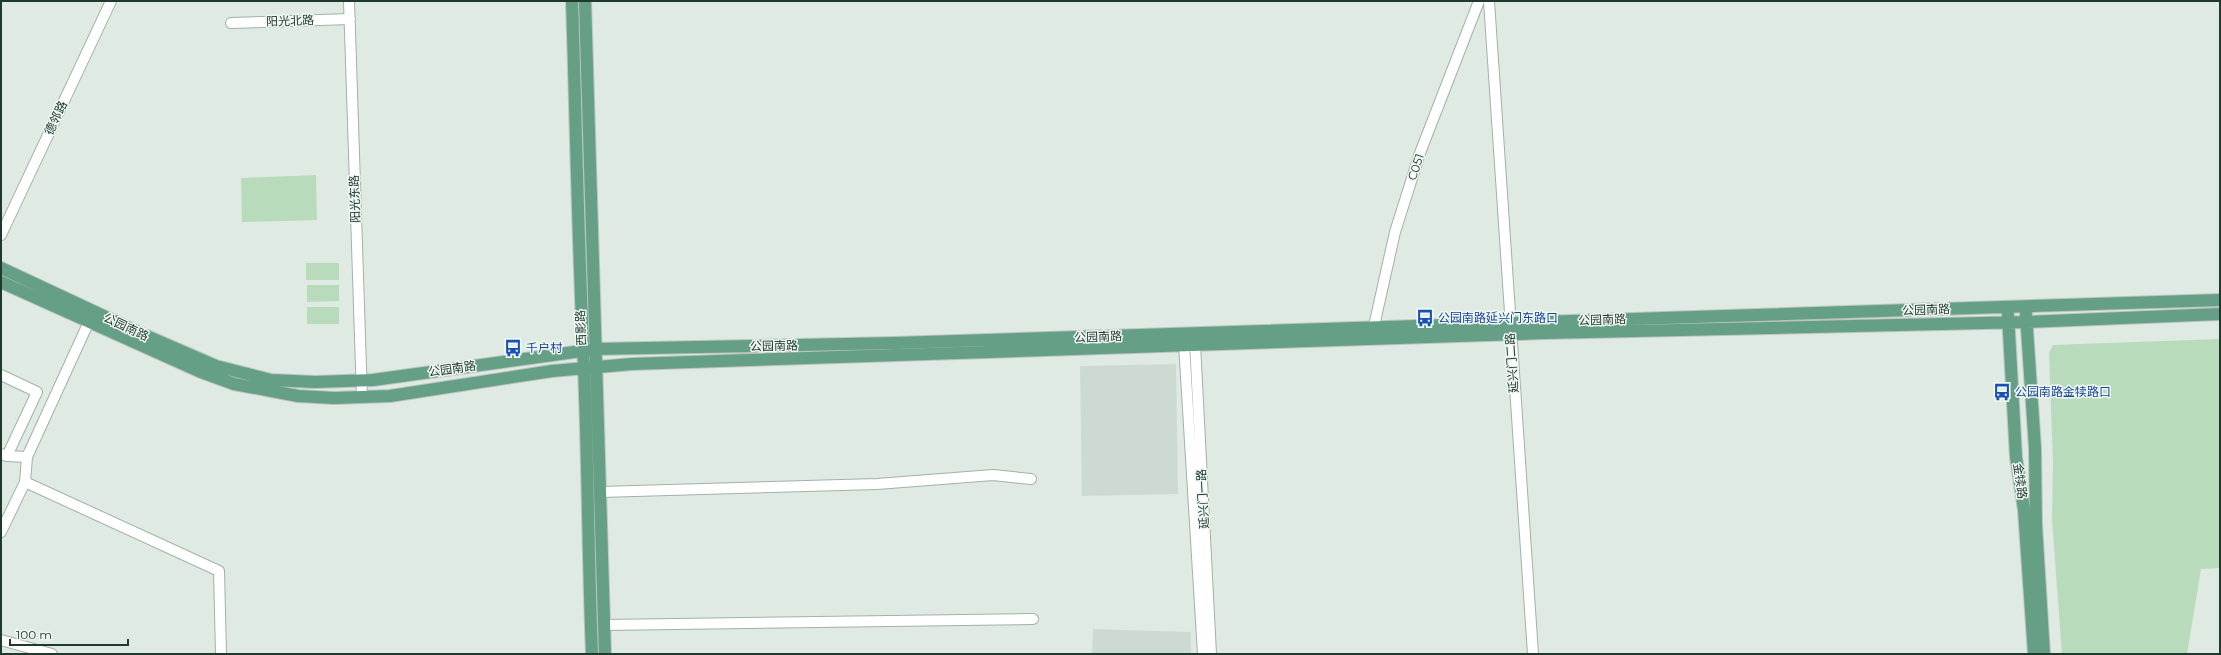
<svg xmlns="http://www.w3.org/2000/svg" width="2221" height="655" font-family="Montserrat,'Noto Sans SC',sans-serif">
  <style>
    .built { fill: #cddad2 }
    .green { fill: #b8dbbc }
    .lines { fill: none; stroke-linecap: round; stroke-linejoin: round }
    .minor-casing { stroke: #a2b1a9; stroke-width: 12 }
    .major-casing { stroke: #bcc4c1; stroke-width: 14 }
    .minor { stroke: #fff; stroke-width: 10 }
    .major { stroke: #649f86; stroke-width: 12 }
    .labels { text-anchor: middle; stroke-width: 3; stroke-linejoin: round; paint-order: stroke }
    .street-label { font-size: 12px; fill: #20392f; stroke: #eff7f2 }
    .transit-label { font-size: 12px; fill: #164399; stroke: #eff7f2; text-anchor: start }
  </style>
  <rect width="100%" height="100%" fill="#dfeae3"/>
  <!-- built -->
  <path class="built" d="M1176,364l2,130 -96,2 -2,-130z
    M1093,629l98,3v22h-99z"/>
  <!-- green -->
  <path class="green" d="M316,175l1,45 -75,2 -1,-44z
    M306,263h33v17h-33z
    M307,285h32v16l-32,1z
    M307,307h32v17h-32z
    M2220,339v229l-19,1 -14,85h-125l-10,-134 1,-57 -4,-110 4,-8z"/>
  <g class="lines">
    <!-- minor casing -->
    <g class="minor-casing">
      <path id="minor" d="M349,1l13,397
        M1489,1l44,653
        M231,23l119,-4
        M1,235l110,-234
        M1372,335l23,-103 25,-79 59,-152
        M1184,344l19,310
        M1195,344l16,310
        M1,375l36,17 -30,64
        M1,454l6,2 20,1
        M25,482l194,89 2,83
        M600,492l277,-8 116,-9 38,4
        M1,532l24,-50 2,-25 65,-142
        M604,625l429,-6
        M1,640l51,14"/>
    </g>
    <!-- major casing -->
    <g class="major-casing">
      <path id="major" d="M572,1c4,123 6,245 12,367 4,96 4,191 8,286
        M585,1l20,653
        M1,268l141,66 74,32 55,14 44,2 58,-2 223,-31 299,-6 1325,-43
        M1,282l200,90 33,12 64,12 36,2 56,-2 162,-25 80,-7 913,-31 482,-11 193,-8
        M2026,314l9,134 1,77 8,129
        M2008,315l8,142 8,53 10,144"/>
    </g>
    <!-- minor -->
    <use href="#minor" class="minor"/>
    <!-- major -->
    <use href="#major" class="major"/>
  </g>
  <!-- icons -->
  <defs>
    <g id="bus-bare" transform="scale(1.38)"><path d="M-5-6H5V4H4V6H2V4H-2V6H-4V4H-5ZM-3.5-4V0h7V-4ZM-3.5 1.2v1.5H-2V1.2ZM2 1.2v1.5H3.5V1.2Z" fill="#1a4fb4" stroke="#eff7f2" stroke-width="2.5" paint-order="stroke"/></g>
  </defs>
  <g fill-rule="evenodd">
    <use href="#bus-bare" x="1425" y="318"/>
    <use href="#bus-bare" x="513" y="348"/>
    <use href="#bus-bare" x="2002" y="392"/>
  </g>
  <g class="labels">
    <!-- street labels -->
    <g class="street-label">
      <text transform="translate(290 21) rotate(-2)" y="4">阳光北路</text>
      <text transform="translate(56 118) rotate(-65)" y="4">德邻路</text>
      <text transform="translate(1416 167) rotate(-72)" y="4">C051</text>
      <text transform="translate(355 199) rotate(-92)" y="4">阳光东路</text>
      <text transform="translate(1926 310) rotate(-2)" y="4">公园南路</text>
      <text transform="translate(1602 320) rotate(-2)" y="4">公园南路</text>
      <text transform="translate(126 327) rotate(25)" y="4">公园南路</text>
      <text transform="translate(581 328) rotate(-92)" y="4">西影路</text>
      <text transform="translate(1098 337) rotate(-2)" y="4">公园南路</text>
      <text transform="translate(774 346) rotate(-1)" y="4">公园南路</text>
      <text transform="translate(1512 363) rotate(-94)" y="4">延兴门二路</text>
      <text transform="translate(452 369) rotate(-8)" y="4">公园南路</text>
      <text transform="translate(2020 481) rotate(82)" y="4">金犊路</text>
      <text transform="translate(1203 499) rotate(-93)" y="4">延兴门一路</text>
    </g>
    <!-- transit labels -->
    <g class="transit-label">
      <text x="1438" y="322">公园南路延兴门东路口</text>
      <text x="526" y="352">千户村</text>
      <text x="2015" y="396">公园南路金犊路口</text>
    </g>
  </g>
  <!-- border -->
  <rect width="2221" height="655" fill="none" stroke="#20392f" stroke-width="4"/>
  <!-- scale -->
  <path d="M10 639v6h118v-6" fill="none" stroke="#20392f" stroke-width="2"/>
  <text x="16" y="639" font-size="12" fill="#20392f" stroke="#eff7f2" stroke-width="3" paint-order="stroke">100 m</text>
</svg>
